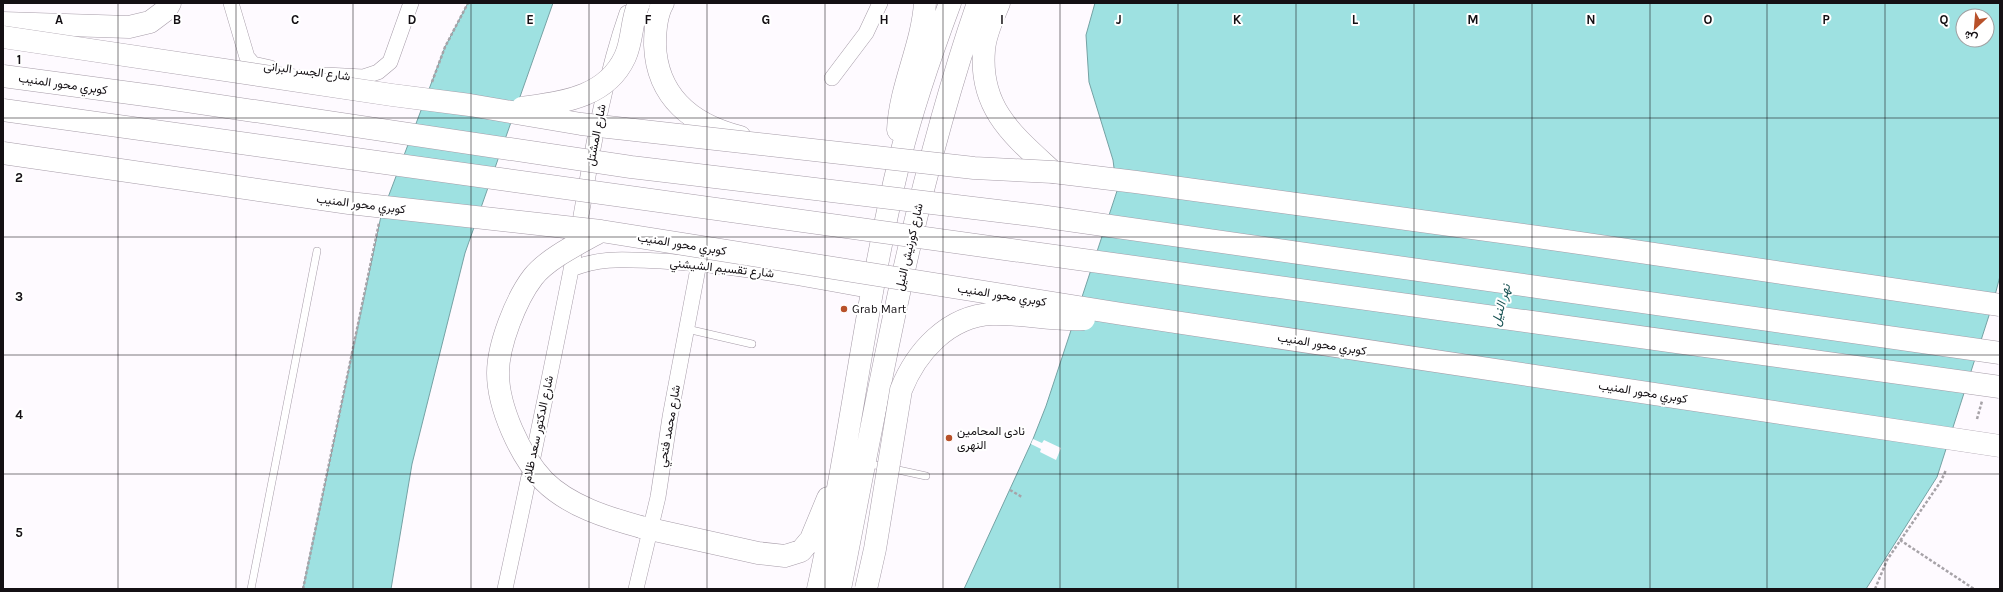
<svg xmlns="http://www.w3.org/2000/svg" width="2003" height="592" font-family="Karla,Vazirmatn,sans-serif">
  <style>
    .water { fill: #9ee1e1; stroke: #75a2a4; fill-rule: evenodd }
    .pier { fill: #fefaff }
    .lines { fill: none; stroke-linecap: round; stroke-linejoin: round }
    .lane-casing { stroke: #a69ca8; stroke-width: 8 }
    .street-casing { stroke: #a69ca8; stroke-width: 16 }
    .highway-casing { stroke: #a69ca8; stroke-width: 23 }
    .path { stroke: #a7a3a8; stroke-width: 2.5; stroke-dasharray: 3 2; stroke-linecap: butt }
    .lane { stroke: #fff; stroke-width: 7 }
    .street { stroke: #fff; stroke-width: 15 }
    .highway { stroke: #fff; stroke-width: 22 }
    .highway-bridge-casing { stroke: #a69ca8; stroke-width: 23; stroke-linecap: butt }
    .highway-bridge { stroke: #fff; stroke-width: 22 }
    .grid { fill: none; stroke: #141014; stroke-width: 1; stroke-opacity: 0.55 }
    .poi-dot { fill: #b8512a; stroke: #fff; stroke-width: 1.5 }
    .labels { text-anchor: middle; stroke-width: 4; stroke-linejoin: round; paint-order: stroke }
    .street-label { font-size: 12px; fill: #141014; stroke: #fff }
    .poi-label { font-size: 12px; fill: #141014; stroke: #fff; text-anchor: start }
    .water-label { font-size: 13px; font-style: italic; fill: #185253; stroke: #fff }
    .grid-label { font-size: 13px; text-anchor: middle; font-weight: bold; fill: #141014; stroke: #fff; stroke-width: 4; stroke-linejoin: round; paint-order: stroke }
  </style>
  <rect width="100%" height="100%" fill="#fefaff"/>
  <!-- water -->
  <path class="water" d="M468,3h85l-88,250 -53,211 -21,125h-88l78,-373 64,-169z
    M1095,3h905v273l-7,27 -56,174 -71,112h-902l69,-150 13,-33 71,-215 -4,-31 -24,-78 -3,-47zM1963,16h24v24h-24z"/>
  <!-- pier -->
  <path class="pier" d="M1033,439l9,4 2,-3 17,8 -5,12 -16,-8 1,-3 -10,-5z"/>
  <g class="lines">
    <!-- lane casing -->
    <g class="lane-casing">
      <path id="lane" d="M687,329l65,15
        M866,463l60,13
        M251,589l66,-338"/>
    </g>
    <!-- street casing -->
    <g class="street-casing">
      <path id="street" d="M231,3l16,54 6,7 18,4
        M326,75l37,2 15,-5 12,-10 21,-59
        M832,78l34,-45 14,-30
        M571,269c33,-13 56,-9 90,-8 71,4 141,17 211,30
        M505,589c23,-106 45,-213 66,-319 17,-86 27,-174 56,-257
        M636,589l22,-92 12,-80 29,-154"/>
    </g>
    <!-- highway casing -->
    <g class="highway-casing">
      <path id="highway" d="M663,3c-7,12 -8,29 -8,42 2,53 38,80 85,92
        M999,3c-6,15 -14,31 -15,47 -5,59 30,86 69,122
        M3,23l126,4 21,-5 16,-12 4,-7
        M898,130c2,-44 24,-83 27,-127
        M641,527l117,26 27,3 16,-5 10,-12 17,-41
        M818,589c32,-143 47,-288 82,-431 13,-52 31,-104 50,-155
        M840,589c39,-198 72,-395 138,-586"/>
    </g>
    <!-- path -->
    <path class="path" d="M432,82l13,-35 23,-44
      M1977,419l5,-18
      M1010,490l12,7
      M1900,540l74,49
      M303,589l76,-366
      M1875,589l12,-29 54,-79 5,-11"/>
    <!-- lane -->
    <use href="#lane" class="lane"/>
    <!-- street -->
    <use href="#street" class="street"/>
    <!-- highway -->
    <use href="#highway" class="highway"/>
    <!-- highway-bridge casing -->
    <g class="highway-bridge-casing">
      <path id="highway-bridge" d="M3,37l389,58 78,10 111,19 393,44 79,4 83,10 423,58 441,65
        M3,76l157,21 471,70 409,49 960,137
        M522,108c40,-6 84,-10 103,-51 8,-17 6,-37 14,-54
        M3,110l1997,277
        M3,153l346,50 252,28 521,83 878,132
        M601,231c-21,12 -53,27 -68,46 -17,22 -35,68 -35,96 0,34 22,83 46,108 25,25 64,37 97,46
        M866,589l9,-40 26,-159c15,-38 47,-74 91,-76 31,-1 61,7 92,5"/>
    </g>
    <!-- highway-bridge -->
    <use href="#highway-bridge" class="highway-bridge"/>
  </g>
  <!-- grid -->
  <path class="grid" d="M118,3v586M236,3v586M353,3v586M471,3v586M589,3v586M707,3v586M825,3v586M943,3v586M1060,3v586M1178,3v586M1296,3v586M1414,3v586M1532,3v586M1650,3v586M1767,3v586M1885,3v586M3,118h1997M3,237h1997M3,355h1997M3,474h1997"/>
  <!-- markers -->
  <g class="poi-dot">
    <circle cx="844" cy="309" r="4"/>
    <circle cx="949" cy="438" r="4"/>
  </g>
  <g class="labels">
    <!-- street labels -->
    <g class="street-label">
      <text transform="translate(307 71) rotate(7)" y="4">شارع الجسر البرانى</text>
      <text transform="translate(63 84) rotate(8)" y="4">كوبري محور المنيب</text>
      <text transform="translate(596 135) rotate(-79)" y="4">شارع المشتل</text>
      <text transform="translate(361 204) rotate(7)" y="4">كوبري محور المنيب</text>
      <text transform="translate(682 244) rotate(9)" y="4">كوبري محور المنيب</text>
      <text transform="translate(909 247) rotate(-77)" y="4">شارع كورنيش النيل</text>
      <text transform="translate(722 268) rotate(6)" y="4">شارع تقسيم الشيشني</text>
      <text transform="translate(1002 295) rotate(9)" y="4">كوبري محور المنيب</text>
      <text transform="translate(1322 344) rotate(9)" y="4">كوبري محور المنيب</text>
      <text transform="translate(1643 392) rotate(9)" y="4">كوبري محور المنيب</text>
      <text transform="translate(669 426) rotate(-80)" y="4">شارع محمد فتحي</text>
      <text transform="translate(538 429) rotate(-78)" y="4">شارع الدكتور سعد ظلام</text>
    </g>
    <!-- poi labels -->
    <g class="poi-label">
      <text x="852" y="313">Grab Mart</text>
      <text x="957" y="435">نادى المحامين<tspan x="957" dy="14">النهرى</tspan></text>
    </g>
    <!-- water labels -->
    <g class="water-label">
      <text transform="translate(1500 305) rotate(-75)" y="5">نهر النيل</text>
    </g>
  </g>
  <g class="grid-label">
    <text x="59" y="24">A</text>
    <text x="177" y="24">B</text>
    <text x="295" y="24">C</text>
    <text x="412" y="24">D</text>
    <text x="530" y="24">E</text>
    <text x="648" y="24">F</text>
    <text x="766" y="24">G</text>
    <text x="884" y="24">H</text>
    <text x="1002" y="24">I</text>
    <text x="1119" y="24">J</text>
    <text x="1237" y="24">K</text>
    <text x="1355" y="24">L</text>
    <text x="1473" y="24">M</text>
    <text x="1591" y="24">N</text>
    <text x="1708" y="24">O</text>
    <text x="1826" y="24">P</text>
    <text x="1944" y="24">Q</text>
    <text x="19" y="64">1</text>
    <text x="19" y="182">2</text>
    <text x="19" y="301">3</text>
    <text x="19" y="419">4</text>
    <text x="19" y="537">5</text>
  </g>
  <!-- border -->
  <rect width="2003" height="592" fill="none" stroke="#141014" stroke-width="8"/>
  <!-- north arrow -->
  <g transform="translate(1975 28) rotate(206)"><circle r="19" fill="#ffffff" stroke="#a19fa1"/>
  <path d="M0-3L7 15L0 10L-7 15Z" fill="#b8512a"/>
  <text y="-6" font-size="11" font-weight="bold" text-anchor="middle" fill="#141014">ش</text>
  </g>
</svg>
